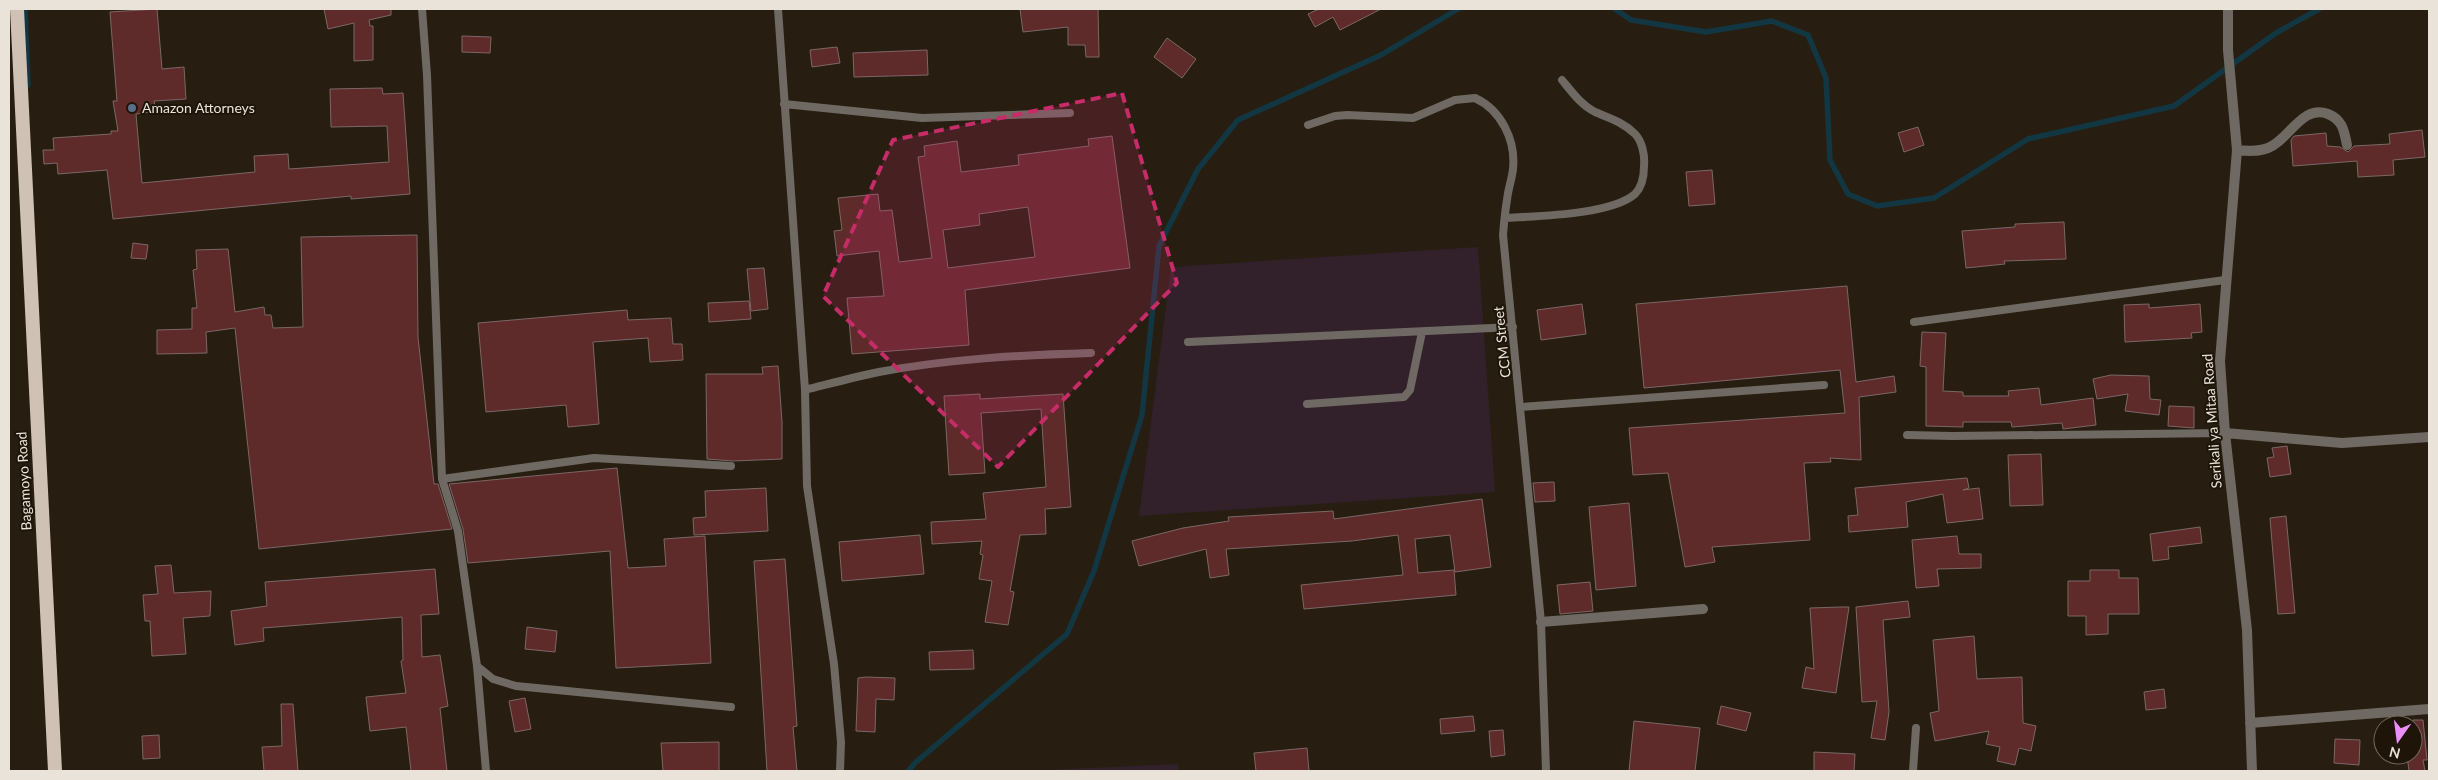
<svg xmlns="http://www.w3.org/2000/svg" width="2438" height="780" font-family="Lato,sans-serif">
  <style>
    .industrial { fill: #32212a }
    .lines { fill: none; stroke-linecap: round; stroke-linejoin: round }
    .stream { stroke: #123742; stroke-width: 5.5 }
    .building { fill: #5e2a2a; stroke: #7c6766; fill-rule: evenodd }
    .service { stroke: #6f6963; stroke-width: 8 }
    .minor { stroke: #6f6963; stroke-width: 10 }
    .trunk { stroke: #cfc2b4; stroke-width: 14 }
    .marked { fill: #c62c68; fill-opacity: 0.2; stroke: #c62c68; stroke-width: 4; stroke-dasharray: 10 6; stroke-linejoin: round }
    .service-dot { fill: #5c6f8a; stroke: #1e1508; stroke-width: 2 }
    .labels { text-anchor: middle; stroke-width: 4; stroke-linejoin: round; paint-order: stroke }
    .poi-label { font-size: 14px; fill: #e9e3da; stroke: #1e1508; text-anchor: start }
    .street-label { font-size: 14px; fill: #e9e3da; stroke: #1e1508 }
  </style>
  <rect width="100%" height="100%" fill="#271e11"/>
  <!-- industrial -->
  <path class="industrial" d="M1478,247l17,245 -356,24 32,-249z
    M1178,764l1,7h-155z"/>
  <g class="lines">
    <!-- stream -->
    <path class="stream" d="M25,9l3,76
      M1615,9l16,11 75,12 66,-11 36,14 18,43 4,82 18,34 29,12 57,-8 94,-59 146,-33 102,-73 43,-24
      M908,771l8,-9 151,-128 27,-63 48,-156 17,-169 39,-77 40,-49 143,-65 77,-46"/>
  </g>
  <!-- building -->
  <path class="building" d="M157,9l5,60 22,-2 2,32 -32,2 2,10 -20,3 6,69 113,-11 -1,-16 34,-2 1,15 100,-7 -2,-36 -56,1 -1,-38 52,-1 1,6 20,-1 7,101 -59,5v-3l-238,23 -6,-49 -49,4 -1,-11 -13,1 -1,-14h11l-1,-12 58,-4v-3h7l-5,-30h4l-7,-89z
    M324,9h67v6l-22,5 1,6h3v34l-19,1v-38l-26,6z
    M1020,9h78l1,48h-13l-1,-12h-17v-18l-45,5z
    M1319,9h62l-41,21 -7,-13 -18,10 -7,-13z
    M462,36l29,1 -1,16 -28,-1z
    M1167,38l29,21 -14,19 -28,-21z
    M837,47l3,16 -28,4 -2,-17z
    M927,50l1,25 -74,2 -1,-24z
    M1918,127l6,18 -20,7 -6,-19z
    M2422,130l3,27 -32,3 1,15 -36,2 -1,-16 -64,5 -2,-26 3,-4 32,-3 1,13 13,1 8,5 6,-6 36,-2 -1,-10z
    M1112,136l18,132 -165,22 4,55 -117,9 -5,-56 37,-2 -5,-45 -42,5 -3,-25 8,-1 -4,-32 40,-4 2,17 12,-1 7,52 33,-4 -14,-101 7,-1 -1,-10 33,-5 4,31 58,-7 -1,-10 71,-9 -1,-7zM1028,207l7,50 -87,11 -5,-38 37,-5 -1,-11z
    M1712,170l3,34 -26,2 -3,-34z
    M2064,222l2,37 -62,2 1,3 -39,4 -4,-37 53,-4v-3z
    M417,235l1,102 16,147h4l14,45 -193,20 -24,-221 -29,4 1,21 -50,1v-24l35,-1v-21h5l-4,-38 4,-1 -1,-19 32,-1 7,63 29,-5 1,8h6l2,13 30,-1 -2,-90z
    M133,243l15,2 -2,14 -15,-1z
    M764,268l4,41 -17,2 -4,-42z
    M1847,286l9,96 38,-6 2,16 -37,5 2,63 -31,-2 1,4 -27,1 6,77 -98,7 3,15 -30,5 -17,-94 -35,2 -4,-47 216,-15 -5,-43 -196,18 -8,-84z
    M749,301l2,18 -42,3 -1,-19z
    M1582,304l4,30 -45,6 -4,-30z
    M2149,304v4l51,-4 2,28 -11,1 1,5 -67,4 -1,-37z
    M627,310l1,10 43,-2 2,26h9l1,16 -33,2 -2,-24 -55,4 6,82 -31,3 -2,-22 -80,7 -8,-89z
    M1922,332l24,1 -3,58 20,1v4h46l-1,-5 31,-3 2,17 52,-7 3,27 -33,4 -1,-6 -50,4 -1,-5h-48v5l-37,-1v-59l-6,-1z
    M778,366l4,56v37l-49,2 -26,-2 -1,-85h57l-1,-7z
    M2111,375l38,1 1,23 11,1 -2,15 -34,-4 3,-17 -31,5 -4,-20z
    M980,394v5l83,-5 8,113 -26,2 1,25 -26,1 -10,56 4,1 -6,33 -23,-3 7,-41 -13,-2 4,-24 -3,-1 2,-13 -50,3 -1,-22 55,-3 -3,-26 63,-6 -5,-78 -60,4 4,60 -36,2 -5,-79z
    M2169,406l25,1v21l-26,-2z
    M2287,446l4,28 -21,3 -3,-19 7,-1 -2,-9z
    M2041,454l2,51 -33,1 -2,-51z
    M617,468l11,100 38,-2 -2,-27 41,-3 6,127 -95,5 -6,-117 -142,12 -5,-34 -14,-45z
    M1967,478l2,10 -6,2 16,-2 4,31 -36,4 -4,-29 -37,8 2,25 -59,5 -1,-16 10,-1 -3,-27z
    M1554,482l1,19 -20,1 -2,-19z
    M766,488l2,43 -74,4 -1,-17 13,-1 -1,-26z
    M1482,499l9,68 -36,5 -5,-37 -35,4 3,34 36,-3 2,25 -152,14 -3,-24 102,-10 -5,-40 -46,6 -126,8 3,26 -19,3 -4,-29 -67,17 -7,-25 51,-13 46,-7 -1,-4 105,-6 1,8z
    M1629,503l7,83 -40,4 -7,-83z
    M2286,516l9,97 -17,1 -8,-96z
    M2200,527l2,16 -34,4 1,12 -16,2 -3,-27z
    M920,535l4,39 -82,7 -3,-39z
    M1957,536l2,18h22v14l-44,1 2,17 -23,2 -4,-48z
    M785,559l12,167 -4,1 4,44h-30l-13,-210z
    M171,565l3,28 37,-2 -1,25 -27,2 3,36 -34,2 -2,-35h-5l-2,-26 15,-1 -3,-28z
    M435,569l4,45 -18,1 1,42 18,-2 8,51 -8,2 7,63h-36l-5,-44 -36,4 -4,-34 40,-4 -5,-32 2,-1 -1,-43 -139,11 1,13 -29,4 -4,-34 36,-5 -2,-24z
    M2090,570h29v8h19l1,36h-31v20l-22,1v-19h-18v-35h22z
    M1590,582l3,29 -33,3 -3,-29z
    M1908,601l2,16 -27,3 6,92 -4,28 -14,-2 6,-37 -15,1 -6,-95z
    M1841,607h8l-13,86 -34,-5 4,-21 8,2 -4,-61z
    M527,627l30,4 -2,21 -30,-3z
    M1974,636l3,43 45,-2 1,46 13,3 -5,25 -12,-3 -4,17 -18,-4 3,-14 -14,-3 3,-13 -54,10 -5,-28 9,-2 -6,-71z
    M973,650l1,19 -44,1 -1,-18z
    M866,677l29,1 -1,22 -18,-1 -1,33 -19,-1 2,-53z
    M2164,689l2,19 -20,2 -2,-18z
    M525,698l6,31 -16,3 -6,-31z
    M281,704h12l5,67h-34l-2,-24 20,-1z
    M1721,706l30,7 -5,18 -29,-7z
    M1473,716l2,15 -34,3 -1,-15z
    M2413,720h10l4,40h-4l2,11h-16l-2,-16h6z
    M1634,721l66,7 -5,43h-66z
    M1503,730l2,25 -14,2 -2,-26z
    M159,735l1,23 -17,1 -1,-23z
    M2335,739l25,1 -1,25 -25,-2z
    M719,742v29h-56l-2,-28z
    M1307,748l2,23h-53l-2,-18z
    M1814,752l41,2 -1,17h-40z"/>
  <g class="lines">
    <!-- service -->
    <path class="service" d="M422,9l5,66 15,404 16,52 19,135 16,13 23,7 215,21
      M778,9l27,381 2,96 27,178 7,78 -1,29
      M784,104l138,14 148,-5
      M1308,125l27,-9 12,-1 66,3 42,-18 20,-2c26,12 41,42 38,71 -1,10 -5,20 -6,31 -2,11 -3,23 -4,35l38,387 5,149
      M1505,218c32,-2 106,-3 130,-24 7,-7 9,-19 9,-28 1,-11 -2,-25 -9,-32 -12,-12 -26,-16 -40,-22 -14,-7 -23,-20 -33,-32
      M1914,322l311,-42
      M1188,342l325,-15
      M805,390c24,-6 49,-13 74,-18 70,-13 141,-17 212,-19
      M1307,404l97,-7 6,-7 12,-58
      M1521,407l303,-22
      M1907,435l46,1 272,-3
      M442,479l152,-21 137,8
      M477,666l9,105
      M1913,771l3,-43"/>
    <!-- minor -->
    <path class="minor" d="M2228,9v41l9,100 -17,211 5,72 22,197 5,141
      M2237,150c10,1 21,2 31,-2 21,-8 34,-44 60,-34 15,6 16,17 19,31
      M2225,433l117,10 87,-6
      M1541,622l162,-13
      M2250,723l179,-14"/>
    <!-- trunk -->
    <path class="trunk" d="M17,9l38,762"/>
  </g>
  <!-- marked area -->
  <path class="marked" d="M1122,93l55,190 -179,184 -175,-171 70,-156z"/>
  <!-- markers -->
  <circle class="service-dot" cx="132" cy="108" r="5"/>
  <g class="labels">
    <!-- poi labels -->
    <g class="poi-label">
      <text x="142" y="113">Amazon Attorneys</text>
    </g>
    <!-- street labels -->
    <g class="street-label">
      <text transform="translate(1502 342) rotate(-96)" y="5">CCM Street</text>
      <text transform="translate(2212 421) rotate(-94)" y="5">Serikali ya Mitaa Road</text>
      <text transform="translate(24 481) rotate(-93)" y="5">Bagamoyo Road</text>
    </g>
  </g>
  <!-- border -->
  <rect width="2438" height="780" fill="none" stroke="#e9e3da" stroke-width="20"/>
  <!-- north arrow -->
  <g transform="translate(2398 740) rotate(194)"><circle r="24" fill="#1e1508" stroke="#6f675c"/>
  <path d="M0-4L9 19L0 12L-9 19Z" fill="#eb8dfc"/>
  <text y="-8" font-size="14" font-weight="bold" text-anchor="middle" fill="#e9e3da">N</text>
  </g>
</svg>
